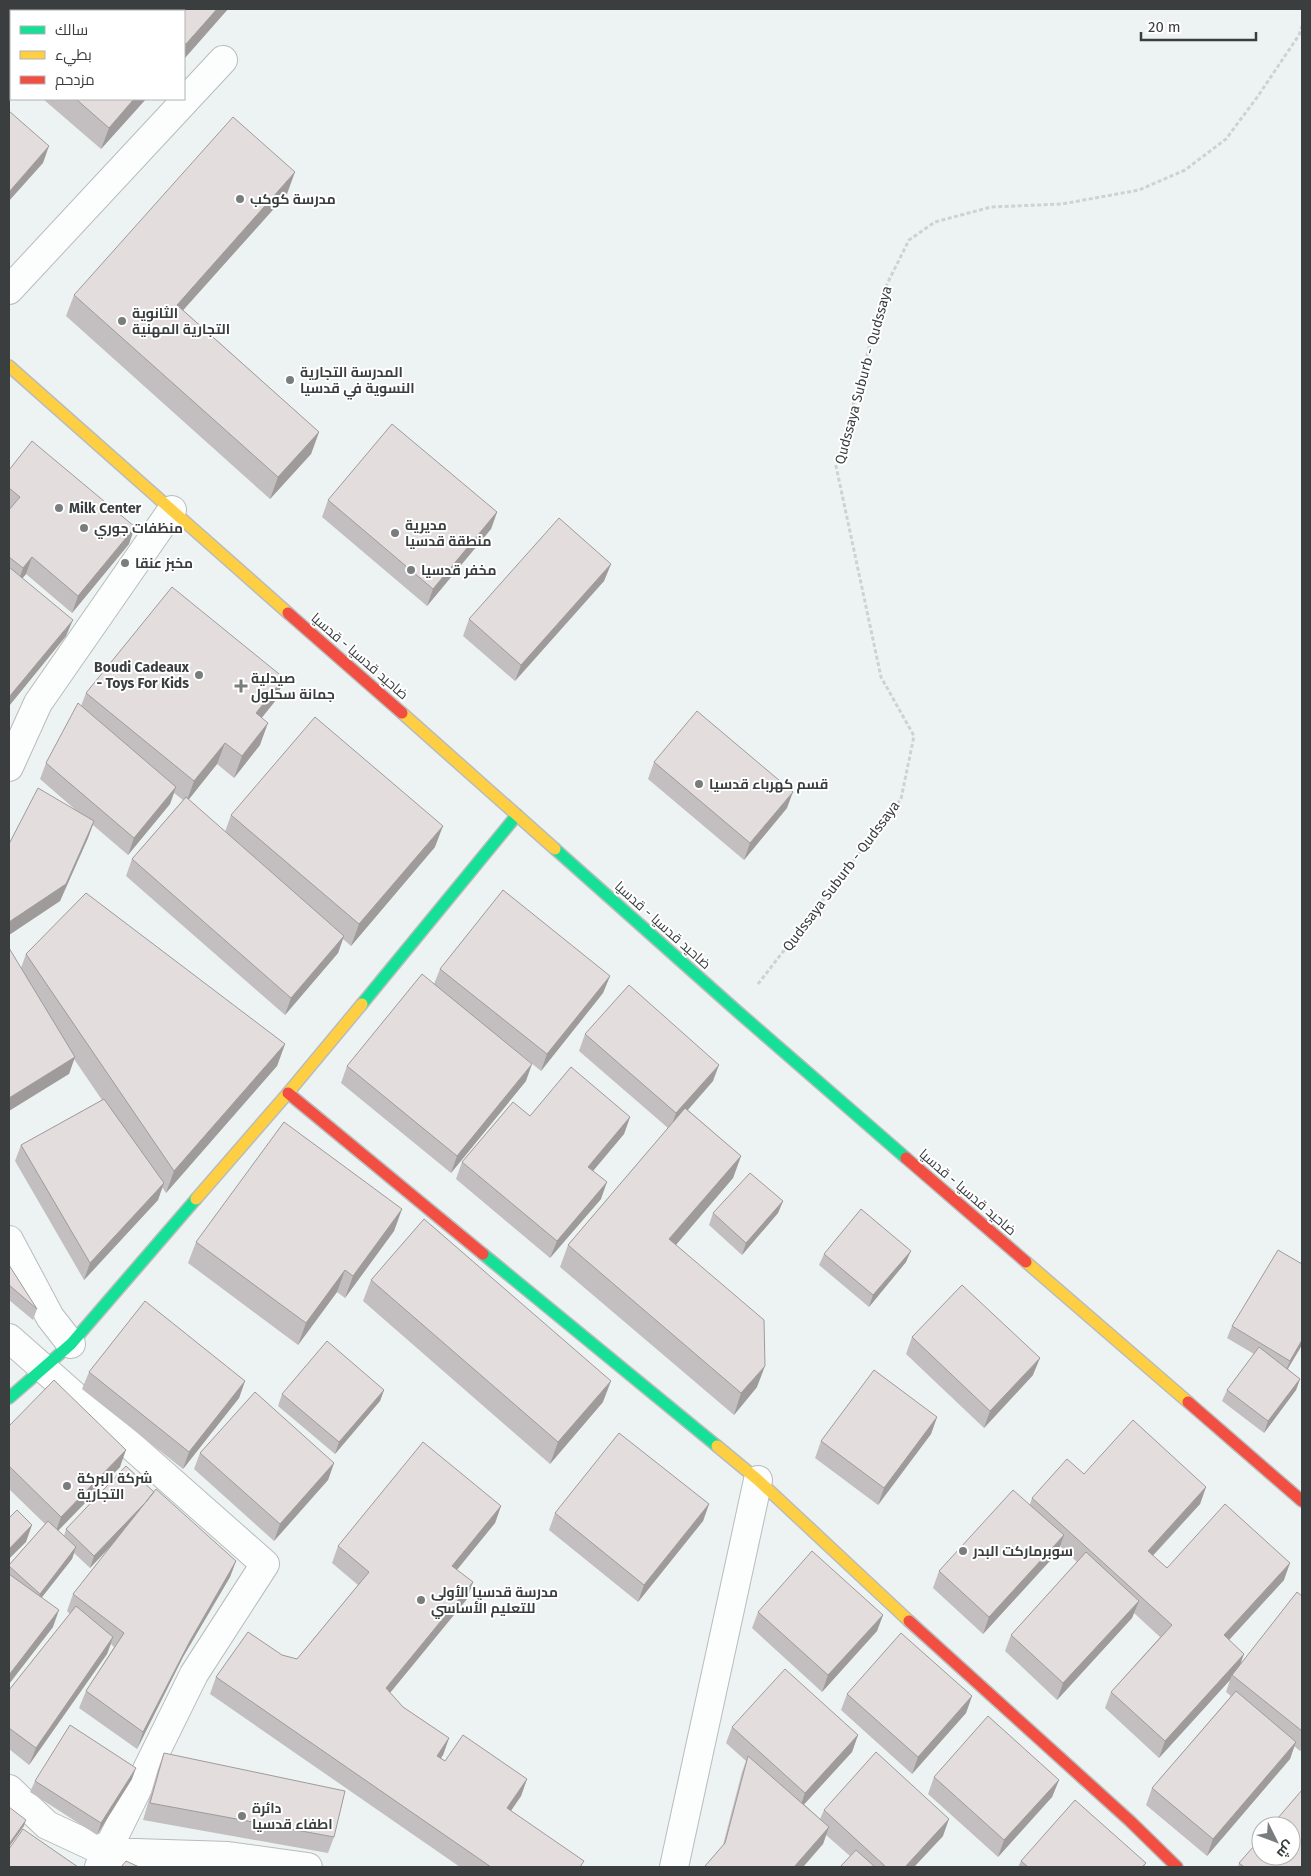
<svg xmlns="http://www.w3.org/2000/svg" width="1311" height="1876" font-family="'Fira Sans',Cairo,sans-serif">
  <style>
    .lines { fill: none; stroke-linecap: round; stroke-linejoin: round }
    .street-casing { stroke: #b8bcbc; stroke-width: 30 }
    .fast-casing { stroke: #b8bcbc; stroke-width: 14 }
    .slow-casing { stroke: #b8bcbc; stroke-width: 14 }
    .jam-casing { stroke: #b8bcbc; stroke-width: 14 }
    .path { stroke: #cfd2d2; stroke-width: 3; stroke-dasharray: 4 2.5; stroke-linecap: butt }
    .street { stroke: #fcfdfd; stroke-width: 28 }
    .fast { stroke: #16e098; stroke-width: 11 }
    .slow { stroke: #ffcf43; stroke-width: 11 }
    .jam { stroke: #f24e42; stroke-width: 11 }
    .wall { fill: #c3bebf }
    .shaded-wall { fill: #9f9b9b }
    .building { fill: #e3ddde; stroke: #9f9b9b }
    .poi-dot { fill: #797d7d; stroke: #fff; stroke-width: 2 }
    .labels { text-anchor: middle; stroke-width: 4; stroke-linejoin: round; paint-order: stroke }
    .poi-label { font-size: 14px; font-weight: bold; fill: #3a3e3e; stroke: #fff; text-anchor: start }
    .street-label { font-size: 14px; fill: #3a3e3e; stroke: #fff }
  </style>
  <rect width="100%" height="100%" fill="#edf3f2"/>
  <g class="lines">
    <!-- street casing -->
    <g class="street-casing">
      <path id="street" d="M9,290l214,-230
        M9,767l29,-64 134,-193
        M9,1240l41,77 21,27
        M9,1338l256,226 -71,110 -95,193
        M9,1789l38,36 58,27 123,4 80,11
        M674,1867l84,-387"/>
    </g>
    <!-- fast casing -->
    <g class="fast-casing">
      <path id="fast" d="M555,849l182,162 169,147
        M362,1004l155,-189
        M483,1254l234,192
        M9,1398l62,-54 125,-145"/>
    </g>
    <!-- slow casing -->
    <g class="slow-casing">
      <path id="slow" d="M9,366l279,247
        M402,713l153,136
        M196,1199l92,-106 74,-89
        M1026,1262l162,140
        M717,1446l41,34 151,141"/>
    </g>
    <!-- jam casing -->
    <g class="jam-casing">
      <path id="jam" d="M288,613l114,100
        M288,1093l195,161
        M906,1158l120,104
        M1188,1402l114,99
        M909,1621l221,200 47,46"/>
    </g>
    <!-- path -->
    <path class="path" d="M758,984l143,-185 13,-63 -33,-59 -45,-211 51,-182 22,-44 26,-18 56,-15 71,-3 77,-14 46,-20 41,-31 32,-43 41,-61 3,-9"/>
    <!-- street -->
    <use href="#street" class="street"/>
    <!-- fast -->
    <use href="#fast" class="fast"/>
    <!-- slow -->
    <use href="#slow" class="slow"/>
    <!-- jam -->
    <use href="#jam" class="jam"/>
  </g>
  <!-- wall -->
  <path class="wall" d="M9,9l2,2v59l-2,-2z
    M113,9h115l-44,50v-48h-68z
    M43,99h103l-45,50z
    M287,194l-104,116 136,122 -8,22 -41,45 -204,-183 8,-21z
    M9,470l120,74 -57,69 -46,-39 -4,4 44,58 -57,70z
    M328,500l169,12 -6,17 -64,77 -105,-89z
    M611,564l-7,17 -89,100 -52,-45 6,-17z
    M284,678l-8,22 -15,18 -1,27 -26,33 -17,-14 -29,36 37,32 6,-17 204,32 -84,99 -8,-7 -5,14 -53,62 -159,-139 6,-17 51,-59 -9,-7 -4,11 -42,51 -35,-30 -5,13 -28,63 -51,34v-91l69,-32 -38,-33 6,-16 35,-57 5,-13z
    M654,762l133,46 -43,52 -96,-81z
    M26,954l259,90 -8,22 -111,127 -4,-6 -4,13 -74,80 -69,-119 6,-16 81,-45 -28,-41 -5,15 -48,-106z
    M440,969l170,7 -7,17 -62,78 -22,-18 7,28 -75,92 -110,-90 6,-17 87,-82z
    M585,1034l128,47 -25,29 53,46 -8,22 -57,67 81,142 -23,28 -174,-148 8,-22 100,-117 -89,-77z
    M530,1116l100,1 -6,17 -31,37 8,28 -51,59 -94,-79 6,-17z
    M783,1201l-5,12 -36,42 -33,-30 4,-12z
    M402,1209l-8,22 -49,67 -8,-6 -39,53 -110,-82 8,-21z
    M824,1254l82,8 -37,45 -50,-42z
    M1302,1264v81l-14,24 12,10 -4,11 -32,43 -42,-32 5,-11 27,-36 -27,-16 5,-12z
    M9,1265l28,44 -4,11 -24,-20z
    M371,1280l232,122 -53,62 -187,-163z
    M912,1337l121,38 -49,53 -78,-74z
    M89,1372l156,9 -6,17 -56,71 -101,-80z
    M384,1390l-4,11 -45,53 -57,-48 4,-12z
    M937,1417l-6,17 -53,71 -63,-47 6,-17z
    M9,1426l111,41 -62,63 6,6 2,-7 88,-37 82,69 -6,16 -47,80 -46,92 -58,-41 7,-17 28,-44 -3,-3 -4,10 -78,111 -20,-16v-59l61,-76 -3,-3 6,-17 41,-51 -24,25 -16,-15 -2,6 -30,38 11,30 -44,57v-119l36,-41 -36,-35z
    M200,1453l134,10 -6,17 -54,61 -80,-72z
    M1084,1474l122,13 -6,17 -47,52 14,12 117,12 -55,60 12,23 61,-67v153l-2,2 -6,-5 -4,13 -83,97 -61,-51 6,-17 79,-92 -5,-4 4,-12 -71,78 -54,-50 6,-16 49,-55 -26,-24 -2,5 -75,82 -52,-49 6,-16 66,-73 -17,-16 -2,6 -75,82 -50,-46 6,-17 91,-67 2,-6z
    M709,1504l-6,17 -65,81 -89,-72 6,-17z
    M501,1506l-6,17 -38,47 16,12 -6,17 -77,94 13,14 46,31 -6,17 -2,3 4,3 82,18 -6,17 -10,15 71,56h-122l-250,-173 6,-17 66,-22 15,4 61,-74 -26,-22 6,-17z
    M758,1612l125,3 -6,16 -55,61 -70,-64z
    M847,1694l125,2 -6,17 -54,61 -71,-64z
    M732,1727l126,8 -6,17 -48,52 16,15 4,-9 119,26 -29,31h-74l10,-11 -24,-21 -3,9 -20,23h-98l18,-22 19,-73 4,-11 -20,-18z
    M164,1753l170,84 -6,16 -185,-33 15,-51z
    M934,1777l125,3 -7,17 -54,60 -70,-63z
    M132,1779l-35,56 -67,-43 5,-11z
    M1021,1861l125,2 -2,4h-126z
    M1239,1863l63,4h-64z"/>
  <!-- shaded-wall -->
  <path class="shaded-wall" d="M217,9h11l-44,50v-9l2,-6z
    M134,99h12l-45,50 8,-21z
    M49,146l-6,17 -34,38v-9z
    M295,172l-8,22 -118,132 8,-21z
    M319,432l-8,22 -41,45 8,-22z
    M497,512l-6,17 -64,77 6,-17z
    M135,527l-6,17 -57,69 6,-17z
    M32,557l-6,17 -9,11 6,-17z
    M611,564l-7,17 -89,100 6,-16z
    M73,620l-7,16 -57,70v-9z
    M284,678l-8,22 -28,35 8,-22z
    M268,723l-8,22 -26,33 8,-22z
    M225,743l-8,21 -31,39 8,-22z
    M176,787l-6,17 -42,51 6,-17z
    M793,792l-6,16 -43,52 6,-17z
    M94,821l-6,17 -28,63 -51,34v-13z
    M443,826l-8,21 -84,99 8,-22z
    M344,936l-6,17 -53,62 6,-17z
    M610,976l-7,17 -62,78 6,-17z
    M285,1044l-8,22 -111,127 8,-22z
    M75,1057l-6,17 -60,37v-13z
    M532,1064l-6,17 -75,92 6,-17z
    M719,1065l-6,16 -43,49 6,-17z
    M630,1117l-6,17 -42,50 6,-17z
    M741,1156l-8,22 -71,83 7,-22z
    M607,1182l-6,17 -51,59 7,-17z
    M164,1183l-6,17 -74,80 6,-17z
    M783,1201l-5,12 -36,42 4,-12z
    M402,1209l-8,22 -49,67 8,-22z
    M911,1251l-5,11 -37,45 4,-12z
    M345,1270l-8,22 -39,53 8,-22z
    M1302,1340v5l-17,28 5,-12z
    M1040,1358l-7,17 -49,53 6,-17z
    M765,1366l-8,21 -23,28 7,-22z
    M1300,1379l-4,11 -32,43 4,-12z
    M245,1381l-6,17 -56,71 6,-17z
    M611,1381l-8,21 -53,62 8,-22z
    M384,1390l-4,11 -45,53 4,-12z
    M937,1417l-6,17 -53,71 6,-17z
    M126,1450l-6,17 -65,67 6,-17z
    M334,1463l-6,17 -54,61 6,-17z
    M1206,1487l-6,17 -59,64 7,-17z
    M154,1493l-4,11 -60,64 4,-12z
    M709,1504l-6,17 -65,81 6,-17z
    M501,1506l-6,17 -49,60 6,-17z
    M32,1525l-6,17 -17,17v-10z
    M1064,1535l-6,17 -75,82 6,-17z
    M76,1547l-4,12 -37,47 5,-12z
    M236,1561l-6,16 -47,80 -46,92 6,-17 47,-91z
    M1290,1563l-6,17 -66,72 6,-17z
    M473,1582l-6,17 -87,106 6,-17z
    M1139,1601l-7,17 -75,82 6,-17z
    M59,1610l-6,17 -44,57v-9z
    M883,1615l-6,16 -55,61 6,-17z
    M113,1637l-6,17 -78,111 7,-17z
    M1244,1654l-6,17 -6,4 -2,5 -71,78 6,-17z
    M972,1696l-6,17 -54,61 6,-17z
    M858,1735l-6,17 -53,58 6,-17z
    M449,1738l-6,17 -12,18 6,-17z
    M1296,1742l-6,17 -83,97 6,-17z
    M136,1768l-4,11 -35,56 4,-12z
    M527,1779l-6,17 -20,29 6,-17z
    M1059,1780l-7,17 -54,60 6,-17z
    M949,1819l-6,17 -29,31h-9z
    M26,1820l-2,6 -15,21v-3z
    M829,1827l-6,17 -20,23h-9z"/>
  <!-- building -->
  <path class="building" d="M9,9h83l3,2h-84v31l-2,-2z
    M145,9h72l-31,35 -2,-1v-32h-36z
    M76,99h58l-25,29z
    M9,111l40,35 -40,46z
    M233,117l62,55 -118,133 142,127 -41,45 -204,-182z
    M392,424l105,88 -64,77 -105,-89z
    M32,441l103,86 -57,69 -46,-39 -9,11 -14,-11v-47l11,-13 -11,-9v-18z
    M559,518l52,46 -90,101 -52,-46z
    M9,567l64,53 -64,77z
    M172,587l112,91 -28,35 12,10 -26,33 -17,-13 -31,38 -108,-88z
    M78,703l98,84 -42,51 -88,-75z
    M697,711l96,81 -43,51 -96,-81z
    M315,717l128,109 -84,98 -128,-109z
    M38,788l56,33 -28,63 -57,38v-78z
    M186,797l158,139 -53,62 -159,-139z
    M503,890l107,86 -63,78 -107,-85z
    M86,893l199,151 -111,127 -148,-217z
    M9,948l66,109 -66,41z
    M422,974l110,90 -75,92 -110,-90z
    M629,985l90,80 -43,48 -91,-79z
    M571,1067l59,50 -42,50 19,15 -50,59 -95,-79 51,-60 17,14z
    M104,1099l60,84 -74,80 -69,-118z
    M685,1108l56,48 -72,83 95,81 1,46 -24,27 -173,-148z
    M284,1122l118,87 -49,67 -8,-6 -39,53 -110,-81z
    M750,1173l33,28 -37,42 -33,-30z
    M861,1209l50,42 -38,44 -49,-41z
    M424,1219l187,162 -53,61 -187,-162z
    M1278,1250l24,14v76l-12,21 -58,-35z
    M9,1265l28,44 -28,-24z
    M962,1285l78,73 -50,53 -78,-74z
    M145,1301l100,80 -56,71 -100,-80z
    M327,1341l57,49 -45,52 -57,-48z
    M1259,1347l41,32 -32,42 -41,-31z
    M874,1370l63,47 -53,71 -63,-47z
    M54,1380l72,70 -65,67 -52,-51v-40z
    M255,1392l79,71 -54,61 -80,-71z
    M1133,1420l73,67 -58,64 19,17 58,-64 65,59 -66,72 20,19 -79,87 -54,-49 61,-67 -140,-127 35,-39 17,15z
    M619,1433l90,71 -65,81 -89,-72z
    M423,1442l78,64 -49,60 21,16 -87,106 17,19 46,31 -12,18 8,5 18,-26 64,44 -20,29 77,53 -4,6h-89l-275,-190 32,-45 34,23 15,4 72,-87 -31,-26z
    M126,1466l28,26 -8,10 -52,54 -28,-27z
    M156,1489l80,72 -46,80 -47,91 -57,-41 38,-58 -51,-39z
    M1013,1490l51,45 -75,82 -50,-46z
    M17,1510l15,15 -23,24v-31z
    M48,1521l28,26 -36,47 -31,-28v-1z
    M812,1551l71,64 -55,60 -70,-63z
    M1086,1552l53,49 -76,82 -52,-48z
    M9,1574l50,36 -50,65z
    M1297,1592l5,4v135l-70,-56z
    M76,1606l37,31 -77,111 -27,-20v-38z
    M901,1633l71,63 -54,61 -71,-63z
    M785,1669l73,66 -53,58 -73,-66z
    M1236,1691l60,51 -83,97 -61,-51z
    M988,1716l71,64 -55,60 -70,-63z
    M70,1725l66,43 -35,55 -66,-42z
    M876,1752l73,67 -44,48h-19l-62,-57z
    M164,1753l181,38 -11,46 -184,-34z
    M748,1756l81,71 -35,40h-87l-2,-1 20,-23z
    M1302,1790v77h-58l-5,-4 22,-25v18h30v-30h-20z
    M1075,1800l71,63 -4,4h-114l-7,-6z
    M9,1807l17,13 -17,24z
    M23,1829l55,38h-69v-18z
    M856,1850l19,17h-35z
    M126,1861l13,6h-18z"/>
  <!-- markers -->
  <g class="poi-dot">
    <circle cx="240" cy="199" r="5"/>
    <circle cx="122" cy="321" r="5"/>
    <circle cx="290" cy="380" r="5"/>
    <circle cx="59" cy="508" r="5"/>
    <circle cx="84" cy="528" r="5"/>
    <circle cx="395" cy="533" r="5"/>
    <circle cx="125" cy="563" r="5"/>
    <circle cx="411" cy="570" r="5"/>
    <circle cx="199" cy="675" r="5"/>
    <path d="M238.5 678.5h5v5h5v5h-5v5h-5v-5h-5v-5h5z"/>
    <circle cx="699" cy="784" r="5"/>
    <circle cx="67" cy="1486" r="5"/>
    <circle cx="963" cy="1551" r="5"/>
    <circle cx="421" cy="1600" r="5"/>
    <circle cx="242" cy="1816" r="5"/>
  </g>
  <g class="labels">
    <!-- poi labels -->
    <g class="poi-label">
      <text x="250" y="204">مدرسة كوكب</text>
      <text x="132" y="318">الثانوية<tspan x="132" dy="16">التجارية المهنية</tspan></text>
      <text x="300" y="377">المدرسة التجارية<tspan x="300" dy="16">النسوية في قدسيا</tspan></text>
      <text x="69" y="513">Milk Center</text>
      <text x="405" y="530">مديرية<tspan x="405" dy="16">منطقة قدسيا</tspan></text>
      <text x="94" y="533">منظفات جوري</text>
      <text x="135" y="568">مخبز عنقا</text>
      <text x="421" y="575">مخفر قدسيا</text>
      <text x="189" y="672" text-anchor="end">Boudi Cadeaux<tspan x="189" dy="16">- Toys For Kids</tspan></text>
      <text x="251" y="683">صيدلية<tspan x="251" dy="16">جمانة سحلول</tspan></text>
      <text x="709" y="789">قسم كهرباء قدسيا</text>
      <text x="77" y="1483">شركة البركة<tspan x="77" dy="16">التجارية</tspan></text>
      <text x="973" y="1556">سوبرماركت البدر</text>
      <text x="431" y="1597">مدرسة قدسيا الأولى<tspan x="431" dy="16">للتعليم الأساسي</tspan></text>
      <text x="252" y="1813">دائرة<tspan x="252" dy="16">اطفاء قدسيا</tspan></text>
    </g>
    <!-- street labels -->
    <g class="street-label">
      <text transform="translate(863 375) rotate(-75)" y="5">Qudssaya Suburb - Qudssaya</text>
      <text transform="translate(360 656) rotate(41)" y="5">ضاحيد قدسيا - قدسيا</text>
      <text transform="translate(841 876) rotate(-53)" y="5">Qudssaya Suburb - Qudssaya</text>
      <text transform="translate(663 925) rotate(42)" y="5">ضاحيد قدسيا - قدسيا</text>
      <text transform="translate(968 1192) rotate(41)" y="5">ضاحيد قدسيا - قدسيا</text>
    </g>
  </g>
  <!-- border -->
  <rect width="1311" height="1876" fill="none" stroke="#3a3e3e" stroke-width="20"/>
  <!-- legend -->
  <rect x="10" y="10" width="175" height="90" fill="#ffffff" stroke="#b0b2b2"/>
  <rect x="20" y="26" width="25" height="8" fill="#16e098" stroke="#b0b2b2"/>
  <text x="55" y="35" font-size="15" fill="#3a3e3e">سالك</text>
  <rect x="20" y="51" width="25" height="8" fill="#ffcf43" stroke="#b0b2b2"/>
  <text x="55" y="60" font-size="15" fill="#3a3e3e">بطيء</text>
  <rect x="20" y="76" width="25" height="8" fill="#f24e42" stroke="#b0b2b2"/>
  <text x="55" y="85" font-size="15" fill="#3a3e3e">مزدحم</text>
  <!-- north arrow -->
  <g transform="translate(1276 1841) rotate(132)"><circle r="24" fill="#ffffff" stroke="#b0b2b2"/>
  <path d="M0-4L9 19L0 12L-9 19Z" fill="#797d7d"/>
  <text y="-8" font-size="14" font-weight="bold" text-anchor="middle" fill="#3a3e3e">ش</text>
  </g>
  <!-- scale -->
  <path d="M1141 32v8h115v-8" fill="none" stroke="#3a3e3e" stroke-width="2.5"/>
  <text x="1148" y="32" font-size="15" fill="#3a3e3e" stroke="#ffffff" stroke-width="4" paint-order="stroke">20 m</text>
</svg>
